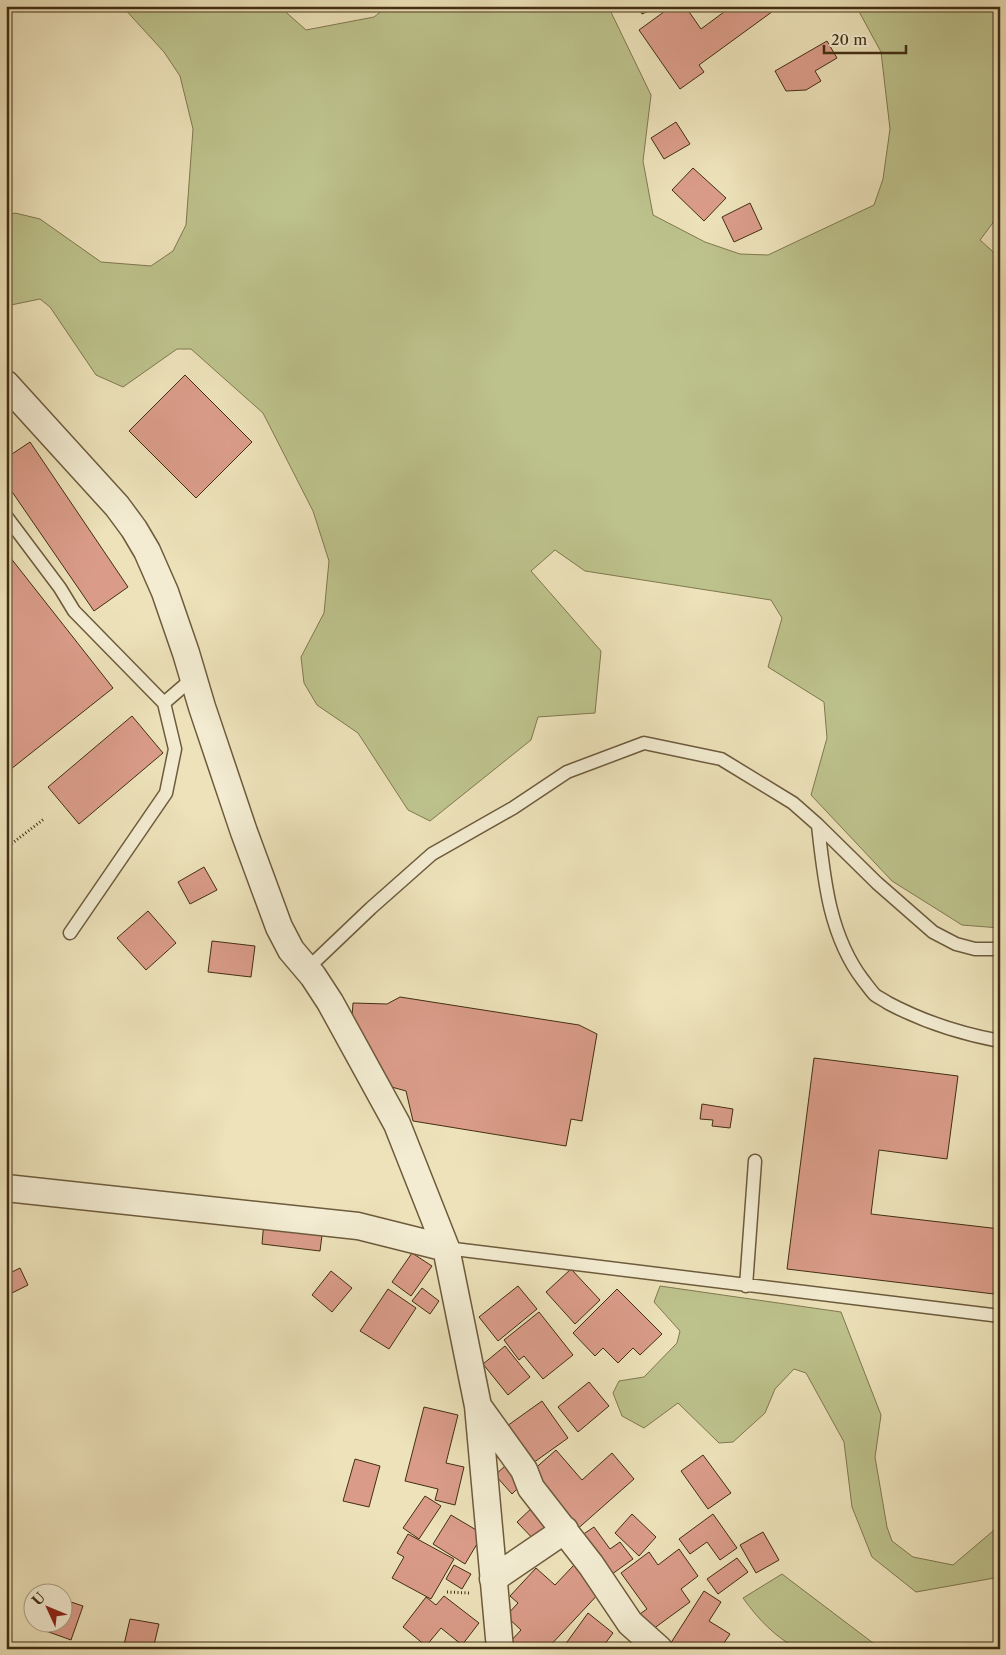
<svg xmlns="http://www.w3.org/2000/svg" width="1006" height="1655" font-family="'Libre Caslon Text',serif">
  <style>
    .green { fill: #bdc28c; stroke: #80784f }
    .building { fill: #da9c89; stroke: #422e12 }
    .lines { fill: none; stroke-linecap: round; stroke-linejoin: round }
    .service-casing { stroke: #6d5b3c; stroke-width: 15 }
    .minor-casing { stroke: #6d5b3c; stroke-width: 29 }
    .path { stroke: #422e12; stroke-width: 3; stroke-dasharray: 1 2.5; stroke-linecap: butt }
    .service { stroke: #f3ecd2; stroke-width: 12 }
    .minor { stroke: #f3ecd2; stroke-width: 26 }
  </style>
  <rect width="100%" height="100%" fill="#ede2ba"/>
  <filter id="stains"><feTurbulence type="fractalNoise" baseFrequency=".004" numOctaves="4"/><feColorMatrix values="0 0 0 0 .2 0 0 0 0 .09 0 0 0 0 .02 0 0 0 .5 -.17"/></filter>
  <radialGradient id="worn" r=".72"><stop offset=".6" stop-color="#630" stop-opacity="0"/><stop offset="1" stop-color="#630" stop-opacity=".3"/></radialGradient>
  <!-- green -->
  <path class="green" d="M122,6h157l27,24 68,-13 14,-11h220l43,89 -8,66 10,54 52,27 35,12 28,1 106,-50 9,-26 7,-50 -9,-77 -25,-46h144v211l-5,3 -15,20 20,18v670l-38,-3 -70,-44 -81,-86 16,-57 -3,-36 -56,-35 14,-49 -11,-18 -186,-29 -30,-21 -24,21 70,80 -6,62 -57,4 -7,23 -101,81 -22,-11 -50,-77 -41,-28 -13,-22 -3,-26 23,-44 5,-52 -16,-50 -50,-98 -72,-64h-14l-54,38 -27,-12 -46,-68 -10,-8 -34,7v-90l9,-3 25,6 61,43 50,4 22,-15 13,-26 7,-96 -13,-53 -16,-24z
    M660,1286l181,26 40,103 -6,42 12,70 5,14 21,16 40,8 47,-40v52l-84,15 -44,-35 -20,-50 -8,-65 -38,-69 -12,-4 -19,20 -10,24 -32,29 -14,1 -41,-40 -34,25 -22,-12 -9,-23 6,-12 25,-4 33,-34 3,-12 -26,-29z
    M782,1574l95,72 9,3h-88c-23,-12 -40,-30 -55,-51z"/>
  <!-- building -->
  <path class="building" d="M638,6h21l-17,8z
    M672,6h13l16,23 31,-23h48l-81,59 5,7 -24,17 -41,-59z
    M827,41l10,17 -22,13 6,10 -15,9 -20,1 -11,-20z
    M676,122l14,22 -26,15 -13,-21z
    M693,168l33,30 -22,23 -32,-31z
    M750,203l12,26 -28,13 -12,-25z
    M185,375l67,67 -56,56 -67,-67z
    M30,442l98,145 -34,24 -88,-128v-25z
    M6,552l107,136 -107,85z
    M132,716l31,37 -84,71 -31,-37z
    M204,867l13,23 -27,14 -12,-22z
    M148,911l28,32 -30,27 -29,-32z
    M212,941l43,5 -4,31 -43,-5z
    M400,997l179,28 18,9 -15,87 -11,-2 -5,27 -153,-25 -7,-30 -18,-5 -37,-55 2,-28 34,1z
    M814,1058l144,18 -11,83 -68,-9 -8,64 129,15v21l-6,44 -207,-25z
    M702,1104l31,5 -3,19 -18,-2 1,-6 -13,-1z
    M264,1221l59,7 -3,23 -58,-7z
    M412,1253l20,13 -21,30 -19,-14z
    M1000,1262v47l-5,-1z
    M20,1268l8,17 -22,11v-21z
    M571,1269l29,31 -25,24 -29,-32z
    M331,1271l21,17 -20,24 -20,-17z
    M518,1286l19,23 -39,32 -19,-24z
    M422,1288l17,13 -9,13 -18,-13z
    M388,1289l28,19 -27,41 -29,-18z
    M617,1289l45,45 -22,21 -7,-7 -15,15 -15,-15 -8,8 -22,-23z
    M539,1312l34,43 -30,24 -19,-23 -5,4 -15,-20z
    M505,1346l25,31 -22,18 -25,-31z
    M589,1382l20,24 -31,26 -20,-25z
    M542,1401l26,37 -35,25 -26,-37z
    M424,1407l34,8 -12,48 18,4 -9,38 -20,-5 3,-11 -33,-8z
    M556,1450l26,30 30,-27 22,26 -60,53 -43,-60z
    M703,1455l28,38 -23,16 -27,-38z
    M355,1459l25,7 -11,41 -26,-6z
    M505,1466l17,18 -10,10 -17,-19z
    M425,1496l16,10 -22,33 -16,-11z
    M535,1505l22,24 -17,17 -23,-24z
    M632,1514l24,23 -17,19 -24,-23z
    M713,1514l24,34 -17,12 -13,-18 -17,12 -11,-15z
    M451,1515l32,19 -18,30 -32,-20z
    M594,1527l16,22 10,-7 13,17 -25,18 -29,-40z
    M763,1532l16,28 -23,13 -16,-28z
    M408,1534l46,25 -23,40 -39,-21 12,-21 -7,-4z
    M679,1549l19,27 -17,13 9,13 -41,30 -12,-16 10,-7 -26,-36 28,-21 9,13z
    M737,1558l11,14 -30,22 -11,-15z
    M454,1565l17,9 -9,15 -16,-10z
    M574,1565l28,25 -55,59h-32l-6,-6 12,-13 -15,-14 12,-13 -8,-7 26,-28 19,17z
    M704,1591l17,11 -12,19 21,13 -10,15h-53z
    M444,1596l35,27 -17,22 -21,-17 -15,18 -23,-19 23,-30 10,8z
    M62,1599l21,7 -12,34 -25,-9 4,-9h12z
    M588,1613l25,20 -12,16h-39z
    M130,1619l29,5 -6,25h-30z"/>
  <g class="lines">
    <!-- service casing -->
    <g class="service-casing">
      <path id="service" d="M6,516l54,72 14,23 90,92
        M818,825c6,54 11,110 45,155 4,5 8,11 12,15 4,3 9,5 13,8 34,18 74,31 112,38
        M70,933l96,-140 9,-44 -11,-46 29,-25
        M307,969l64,-61 61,-54 81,-46 54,-36 77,-29 77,16 72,44 25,22 59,58 56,49 23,12 19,5h25
        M446,1248l554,68
        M746,1286l9,-125"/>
    </g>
    <!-- minor casing -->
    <g class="minor-casing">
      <path id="minor" d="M6,384l111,122 17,23 13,22 18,41 21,61 16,54 42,125 35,95 12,23 22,26 17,26 67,122 49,124 32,158 22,243
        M6,1188l352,38 88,22
        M478,1406l46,64 7,18 60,77 39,58 29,26
        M493,1579l72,-49"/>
    </g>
    <!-- path -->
    <path class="path" d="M6,848l38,-29
      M447,1592l22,1"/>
    <!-- service -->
    <use href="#service" class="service"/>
    <!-- minor -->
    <use href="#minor" class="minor"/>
  </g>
  <!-- margin -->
  <rect width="1006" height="1655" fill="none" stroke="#ede2ba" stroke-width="25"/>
  <rect x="8" y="8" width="991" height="1640" fill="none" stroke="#422e12" stroke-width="2.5"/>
  <rect x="12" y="12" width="981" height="1630" fill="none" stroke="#422e12"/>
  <!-- north arrow -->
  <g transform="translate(48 1608) rotate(314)"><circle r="24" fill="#f3ecd2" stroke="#aca085"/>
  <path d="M0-4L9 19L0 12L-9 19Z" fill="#8f2418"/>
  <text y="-8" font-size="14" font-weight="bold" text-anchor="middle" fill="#422e12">U</text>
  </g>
  <!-- scale -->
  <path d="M824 45v8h82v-8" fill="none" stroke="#422e12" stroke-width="2.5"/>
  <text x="831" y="45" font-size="15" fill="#422e12" stroke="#f3ecd2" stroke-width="4" paint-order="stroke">20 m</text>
  <rect width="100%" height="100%" filter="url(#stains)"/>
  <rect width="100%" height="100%" fill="url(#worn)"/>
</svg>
